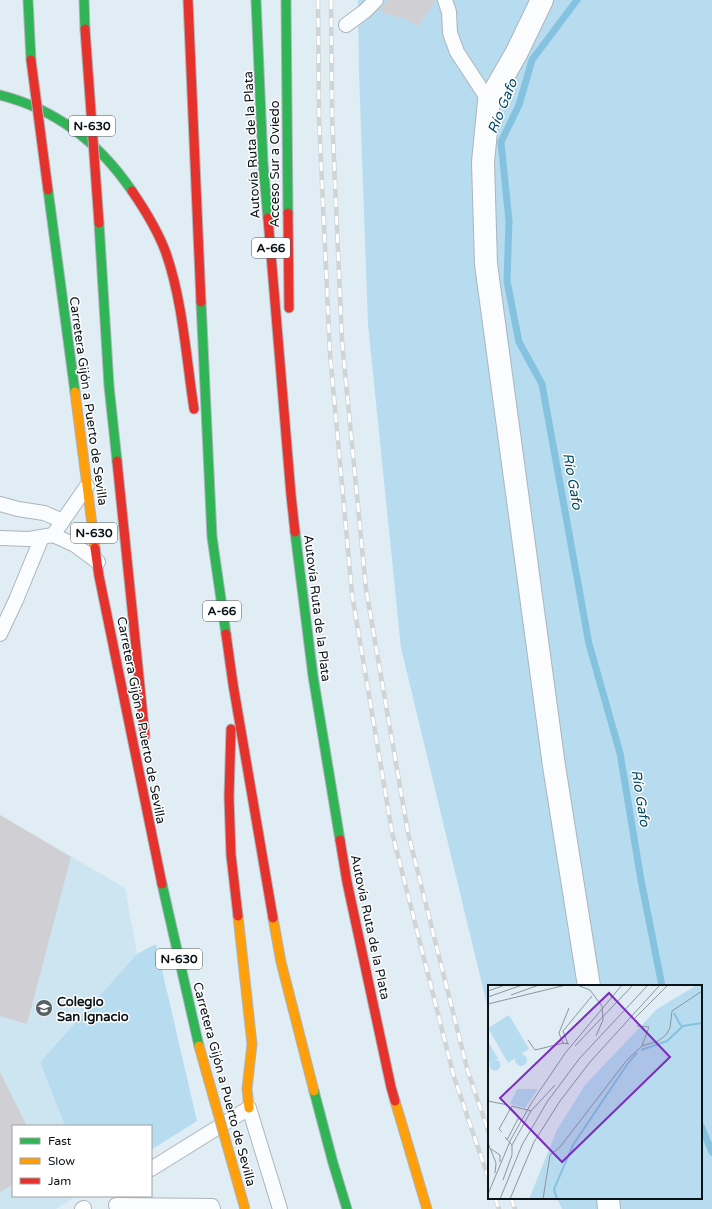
<svg xmlns="http://www.w3.org/2000/svg" width="712" height="1209" font-family="'Varela Round',sans-serif">
  <style>
    .built { fill: #cde5f1 }
    .green { fill: #b7dcef }
    .lines { fill: none; stroke-linecap: round; stroke-linejoin: round }
    .stream { stroke: #85c2df; stroke-width: 7 }
    .building { fill: #d0d0d4 }
    .lane-casing { stroke: #acb5bb; stroke-width: 16 }
    .street-casing { stroke: #acb5bb; stroke-width: 24 }
    .fast-casing { stroke: #acb5bb; stroke-width: 11 }
    .slow-casing { stroke: #acb5bb; stroke-width: 11 }
    .jam-casing { stroke: #acb5bb; stroke-width: 11 }
    .lane { stroke: #fafcfd; stroke-width: 14 }
    .street { stroke: #fafcfd; stroke-width: 22 }
    .fast { stroke: #30b455; stroke-width: 9 }
    .slow { stroke: #ff9f0a; stroke-width: 9 }
    .jam { stroke: #e5322d; stroke-width: 9 }
    .rail-casing { stroke: #cfd4d5; stroke-width: 4.5 }
    .rail { stroke: #fff; stroke-width: 3; stroke-dasharray: 9; stroke-linecap: butt }
    .slow-bridge-casing { stroke: #acb5bb; stroke-width: 11; stroke-linecap: butt }
    .jam-bridge-casing { stroke: #acb5bb; stroke-width: 11; stroke-linecap: butt }
    .slow-bridge { stroke: #ff9f0a; stroke-width: 9 }
    .jam-bridge { stroke: #e5322d; stroke-width: 9 }
    .labels { text-anchor: middle; stroke-width: 3; stroke-linejoin: round; paint-order: stroke }
    .shield { fill: #fff; stroke: #545a5d; stroke-width: 1 }
    .shield-label { font-size: 12px; font-weight: bold; fill: #0b1317 }
    .street-label { font-size: 13px; fill: #0b1317; stroke: #fff }
    .poi-label { font-size: 13px; font-weight: bold; fill: #0b1317; stroke: #fff; text-anchor: start }
    .water-label { font-size: 14px; font-style: italic; fill: #034a65; stroke: #fff }
    .inset-river { fill: none; stroke: #85c2df; stroke-width: 2 }
    .inset-road { fill: none; stroke: #8b969c; stroke-width: 1 }
    .view { fill: #7b2cbf; fill-opacity: 0.15; stroke: #7b2cbf; stroke-width: 2 }
    .inset-edge { fill: none; stroke: #0b1317; stroke-width: 2 }
  </style>
  <rect width="100%" height="100%" fill="#e0edf4"/>
  <!-- built -->
  <path class="built" d="M0,815l125,73 12,66 -97,108 25,64h-52v70h64l-21,13h-56z"/>
  <!-- green -->
  <path class="green" d="M358,0h354v1209h-150l-5,-11h144v-212h-212v27l-88,-365 -33,-324 -9,-250z
    M156,944l41,177 -46,29v-24h-86l-25,-64 97,-108z"/>
  <g class="lines">
    <!-- stream -->
    <path class="stream" d="M577,0l-45,60 -13,45 -18,37 8,79 -2,60 12,61 23,42 47,260 31,109 21,127 21,106
      M701,1126l11,26"/>
  </g>
  <!-- building -->
  <path class="building" d="M388,0h48l-18,27 -17,-11 -2,3 -9,-6 -2,3 -8,-6z
    M0,815l71,42 -44,167 -27,-8z
    M0,1072l27,54h-14v59l-13,7z"/>
  <g class="lines">
    <!-- lane casing -->
    <g class="lane-casing">
      <path id="lane" d="M445,0l4,12 1,21 7,19 32,49
        M346,25l19,-14 11,-11
        M0,504l18,5 26,4 19,8
        M53,535l22,10 23,17
        M0,538l29,1 24,-4 34,-49
        M0,634l16,-34 26,-63
        M151,1169l98,-61 31,101
        M116,1205l96,1 1,3
        M82,1209l2,-1"/>
    </g>
    <!-- street casing -->
    <g class="street-casing">
      <path id="street" d="M542,0l-25,52 -28,49 -6,61 3,102 68,502 35,220
        M608,1198l1,11"/>
    </g>
    <!-- fast casing -->
    <g class="fast-casing">
      <path id="fast" d="M28,0l3,60
        M84,0l1,29
        M256,0l7,163 5,55
        M286,0l2,213
        M0,95c56,14 100,49 132,96
        M48,190l27,202
        M99,223l10,163 8,75
        M201,302l11,235 14,97
        M295,532l18,144 27,164
        M162,884l37,162
        M314,1091l19,72 14,46"/>
    </g>
    <!-- slow casing -->
    <g class="slow-casing">
      <path id="slow" d="M75,392l20,156
        M238,916l14,128 -5,45 2,19
        M273,918l8,44 33,129
        M395,1101l32,108"/>
    </g>
    <!-- jam casing -->
    <g class="jam-casing">
      <path id="jam" d="M188,0l13,302
        M132,191c13,19 26,40 34,62 17,49 20,104 28,156
        M288,213l1,95
        M268,218l23,277 4,37
        M117,461l28,275
        M95,548l4,28 63,308
        M226,634l7,50 40,234
        M231,729l-2,68 2,58 7,61
        M340,840l7,42 44,205 4,14"/>
    </g>
    <!-- lane -->
    <use href="#lane" class="lane"/>
    <!-- street -->
    <use href="#street" class="street"/>
    <!-- fast -->
    <use href="#fast" class="fast"/>
    <!-- slow -->
    <use href="#slow" class="slow"/>
    <!-- jam -->
    <use href="#jam" class="jam"/>
    <!-- rail casing -->
    <g class="rail-casing">
      <path id="rail" d="M318,0l1,119 11,235 22,240 40,238 62,245 35,103
        M331,0l1,114 10,227 24,248 42,244 60,239 21,61
        M495,1198l4,11
        M511,1198l4,11"/>
    </g>
    <!-- rail -->
    <use href="#rail" class="rail"/>
    <!-- slow-bridge casing -->
    <g class="slow-bridge-casing">
      <path id="slow-bridge" d="M199,1046l46,163"/>
    </g>
    <!-- jam-bridge casing -->
    <g class="jam-bridge-casing">
      <path id="jam-bridge" d="M85,29l14,194
        M31,60l17,130"/>
    </g>
    <!-- slow-bridge -->
    <use href="#slow-bridge" class="slow-bridge"/>
    <!-- jam-bridge -->
    <use href="#jam-bridge" class="jam-bridge"/>
  </g>
  <!-- icons -->
  <defs>
    <g id="school-disc" transform="scale(0.9)"><circle r="9.5" fill="#565f64" stroke="#fff"/><path d="M0-5L7-2L0 1L-7-2ZM-4 1L0 2.5L4 1V4Q0 6-4 4Z" fill="#fff"/></g>
  </defs>
  <g fill-rule="evenodd">
    <use href="#school-disc" x="44" y="1008"/>
  </g>
  <g class="labels">
    <!-- shield labels -->
    <g class="shield">
      <rect x="69" y="116" width="46" height="20" rx="3"/>
      <rect x="252" y="238" width="38" height="20" rx="3"/>
      <rect x="71" y="523" width="46" height="20" rx="3"/>
      <rect x="203" y="601" width="38" height="20" rx="3"/>
      <rect x="156" y="949" width="46" height="20" rx="3"/>
    </g>
    <g class="shield-label">
      <text x="92" y="130">N-630</text>
      <text x="271" y="252">A-66</text>
      <text x="94" y="537">N-630</text>
      <text x="222" y="615">A-66</text>
      <text x="179" y="963">N-630</text>
    </g>
    <!-- street labels -->
    <g class="street-label">
      <text transform="translate(251 145) rotate(-93)" y="5">Autovía Ruta de la Plata</text>
      <text transform="translate(274 164) rotate(-90)" y="5">Acceso Sur a Oviedo</text>
      <text transform="translate(89 401) rotate(82)" y="5">Carretera Gijón a Puerto de Sevilla</text>
      <text transform="translate(318 608) rotate(83)" y="5">Autovía Ruta de la Plata</text>
      <text transform="translate(142 720) rotate(79)" y="5">Carretera Gijón a Puerto de Sevilla</text>
      <text transform="translate(371 927) rotate(78)" y="5">Autovía Ruta de la Plata</text>
      <text transform="translate(225 1084) rotate(75)" y="5">Carretera Gijón a Puerto de Sevilla</text>
    </g>
    <!-- poi labels -->
    <g class="poi-label">
      <text x="57" y="1006">Colegio<tspan x="57" dy="15">San Ignacio</tspan></text>
    </g>
    <!-- water labels -->
    <g class="water-label">
      <text transform="translate(502 106) rotate(-68)" y="5">Río Gafo</text>
      <text transform="translate(573 481) rotate(80)" y="5">Río Gafo</text>
      <text transform="translate(641 798) rotate(81)" y="5">Río Gafo</text>
    </g>
  </g>
  <!-- overview -->
  <g transform="translate(488 985)">
    <rect width="214" height="214" fill="#e0edf4"/>
    <path d="M209,0h5v214h-173l28,-69 28,-45 72,-76zM21,30l20,34 -21,14 -20,-35zM0,57l10,16 -8,5 -2,-3zM27 75a6 6 0 1 1 12 0a6 6 0 1 1-12 0ZM1.5 80a5.5 5.5 0 1 1 11 0a5.5 5.5 0 1 1-11 0ZM29,104h21l-13,19 -15,-4z" fill="#b7dcef"/>
    <path class="inset-river" d="M186,28l7,13M153,65l26,-9 16,-15 19,-3M69,214l-3,-10 19,-44 55,-82 9,-10"/>
    <path class="inset-road" d="M89,0l13,5 12,16 1,14 -7,16M0,6l17,-6M23,10l28,-10M0,12l34,-12M0,19l78,-19M81,23l-10,25 4,10 6,1M147,33l33,-33M149,41l12,1 -7,19M40,55l7,10 29,-7M80,59l-5,-13 29,-35M87,61l58,-61M0,116l20,4M43,126l24,-26M14,147l-3,-3 13,-23 19,5 -19,34 -7,-8M19,155l12,-23 -8,-9M0,158l8,20 -1,10M3,164l9,6v7M15,195l9,-25v-10M0,209l23,-55 21,-37 34,-50 56,-67M12,214l22,-54 25,-43 32,-43 69,-74M22,214l24,-57 26,-41 30,-39 70,-77M55,214l7,-44 10,-8 67,-87 15,-14 16,-5 8,-6 4,-7 2,-17 30,-20"/>
    <path class="view" d="M121,8l61,64 -108,105 -62,-64z"/>
    <rect width="214" height="214" class="inset-edge"/>
  </g>
  <!-- legend -->
  <rect x="12" y="1125" width="140" height="72" fill="#ffffff" stroke="#9da1a2"/>
  <rect x="20" y="1138" width="20" height="6" fill="#30b455" stroke="#9da1a2"/>
  <text x="48" y="1145" font-size="12" fill="#0b1317">Fast</text>
  <rect x="20" y="1158" width="20" height="6" fill="#ff9f0a" stroke="#9da1a2"/>
  <text x="48" y="1165" font-size="12" fill="#0b1317">Slow</text>
  <rect x="20" y="1178" width="20" height="6" fill="#e5322d" stroke="#9da1a2"/>
  <text x="48" y="1185" font-size="12" fill="#0b1317">Jam</text>
</svg>
